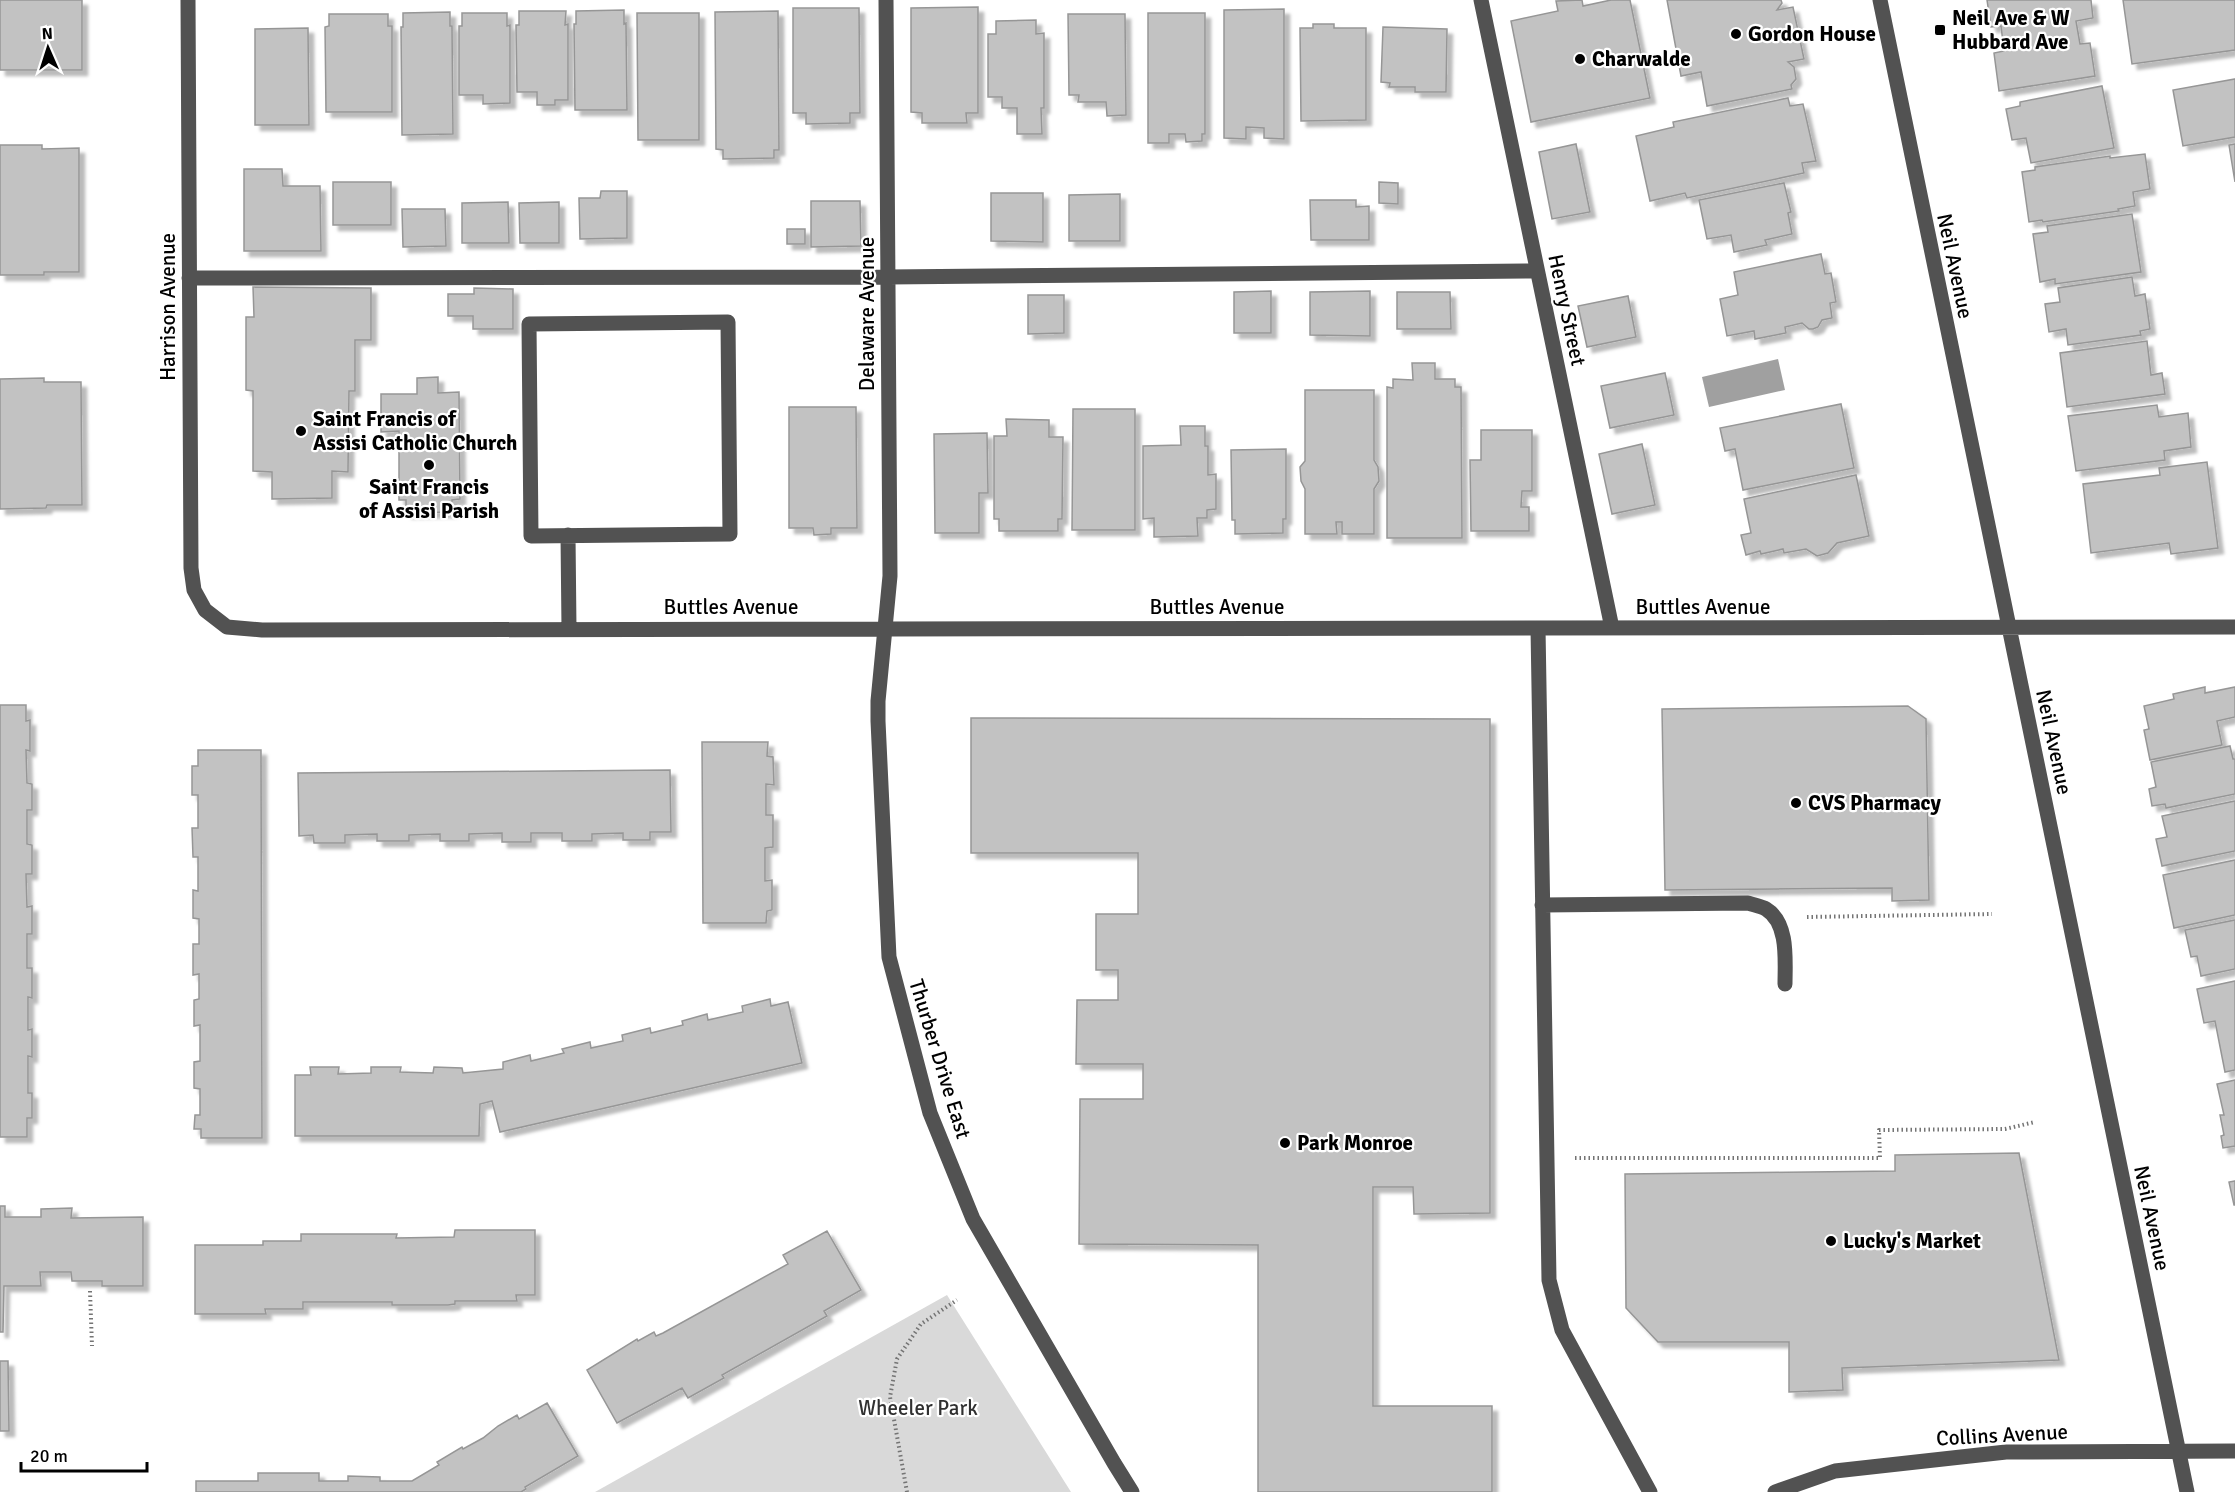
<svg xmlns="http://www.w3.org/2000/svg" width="2235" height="1492" font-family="Signika,sans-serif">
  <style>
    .green { fill: #d9d9d9 }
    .water { fill: #a0a0a0 }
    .building { fill: #c2c2c2; stroke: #969696; stroke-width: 1.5; filter: url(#shadow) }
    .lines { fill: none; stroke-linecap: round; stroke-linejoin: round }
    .path { stroke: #747474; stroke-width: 4; stroke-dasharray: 1.5 3; stroke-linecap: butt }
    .minor { stroke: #525252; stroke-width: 15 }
    .poi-dot { fill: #000; stroke: #fff; stroke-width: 2 }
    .labels { text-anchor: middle; stroke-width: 4.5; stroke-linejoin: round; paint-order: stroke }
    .poi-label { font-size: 21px; font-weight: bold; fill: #000; stroke: #fff; text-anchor: start }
    .street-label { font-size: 21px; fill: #000; stroke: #fff }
    .park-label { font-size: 21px; fill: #303030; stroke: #fff }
  </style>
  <defs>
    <filter id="shadow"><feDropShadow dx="5.5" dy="5.5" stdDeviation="1.5" flood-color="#0004"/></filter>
  </defs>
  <rect width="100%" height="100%" fill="#fff"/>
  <!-- green -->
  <path class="green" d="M947,1295l124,197h-476z"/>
  <!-- water -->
  <path class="water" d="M1778,359l7,31 -76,17 -7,-30z"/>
  <!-- building -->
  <path class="building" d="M0,0h82v70h-82z
    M1582,0l1,6 28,-6h19l20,98 -119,24 -20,-101 47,-10 -2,-10z
    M1667,0h114l1,3 -5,7 16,-3 11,52 -16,3 6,5 2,12 -5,6 1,4 -85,17 -6,-34 -20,4z
    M1987,0h104l2,18 -17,3 4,23 10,-1 5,33 -96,15 -5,-38 10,-2 -3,-25 -10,1z
    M2123,0h112v50l-103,14z
    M978,7v106h-12l1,10h-45v-10l-11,-1v-104z
    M793,8h66l1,105h-10v10l-44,1v-11h-13z
    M1284,9v130l-20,-1v-10l-18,-1v12l-22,-1v-128z
    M624,10v14l2,-1 1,87h-52l-1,-86h2v-13z
    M519,11h47l-1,14 3,-1v76h-13v5h-18v-13h-20l-1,-67h3z
    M778,11l1,139h-5v8l-51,1v-9l-7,-1 -1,-137z
    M450,12v14h2l1,108 -51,1 -1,-108h2v-14z
    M462,13h45v13l3,-1v78l-27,1v-9h-24v-69h3z
    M637,13h62v127h-61z
    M1148,13h57v121h-3v7l-16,1 -1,-8h-16v9h-21z
    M329,14h59v12h4v86h-66l-1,-85 4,-1z
    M1068,14h57l1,101 -19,1 -1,-14h-28l1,-7h-10z
    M1036,20v14l8,-1v75h-3l1,26h-25v-26h-15v-11h-14v-63h8v-13z
    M1313,24h21v4h32v92l-65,1 -1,-93h13z
    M1383,27l64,2 -1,63h-31v-5h-26l1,-4 -9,-1z
    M308,28l1,97h-54v-96z
    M2235,79v58l-52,9 -10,-56z
    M2102,86l12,62 -83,15 -5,-25 -14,2 -6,-31 14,-3v-4z
    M1788,98l2,8 13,-2 13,57 -14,2 2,10 -117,25 -2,-5 -35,8 -14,-65 38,-9 -1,-5z
    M1576,144l14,68 -38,7 -13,-67z
    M2235,144v38l-6,-37z
    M0,145h42v4l37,-1v124h-35v3h-44z
    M2145,154l5,35 -17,3 2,14 -17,3 1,2 -76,11 -1,-2 -13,2 -7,-50 13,-2v-3l75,-11v2z
    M244,169h38l1,17h37l1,65h-77z
    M333,182h58v43h-58z
    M1379,182l19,1v21l-19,-1z
    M1784,183l7,29 -3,1 4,21 -27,6 2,5 -33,7 -3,-17 -24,4 -8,-39z
    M601,191h26v47l-47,1 -1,-41h21z
    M991,193h52v49l-52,-1z
    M1120,194v47h-51v-46z
    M1310,200h46v7l13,-1v34h-58z
    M811,201h49l1,45 -50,1z
    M508,202l1,41h-47v-40z
    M559,202v41h-39l-1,-40z
    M402,209h43l1,37 -43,1z
    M2132,214l9,58 -86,12v-5l-15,3 -7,-48 15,-2 -1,-6z
    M787,229h18v15h-18z
    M1821,254l4,20 6,-1 5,29 -6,1 2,15 -10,2 -4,7 -5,2h-4l-7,-6 -17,4 1,6 -31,6 -1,-8 -27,5 -7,-37 18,-4 -4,-23z
    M2132,277l3,19 10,-2 5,35 -10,2 1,4 -73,10 -2,-16 -17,3 -4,-28 15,-2 -2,-14z
    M253,287l118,1v52h-16v51h-6l-1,81 -16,-1v27l-60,1v-27l-19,-1v-80l-7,-1v-73h8z
    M474,288l39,1v40h-40v-13h-25v-22h26z
    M1271,291v42h-37v-41z
    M1370,291v45l-60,-1v-43z
    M1397,292h53l1,37h-54z
    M1028,295h36v38l-36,1z
    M1628,296l8,41 -49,10 -9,-41z
    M2147,341l4,34 11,-2 3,21 -98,13 -7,-54z
    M1412,363h23v16h20v8h6l1,151h-75v-151l6,1v-9l20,1z
    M1665,373l9,42 -64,13 -9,-42z
    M438,377v16l21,-1 1,107 -8,1v12l-46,1v-13h-7v-69l-18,1v-38h36v-16z
    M44,378v4h37l1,123h-35l-1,3 -46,1v-130z
    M1305,390h69v70l4,7 1,14 -5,8v45h-32v-12h-6l1,12h-32v-45l-4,-8 -1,-14 5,-6z
    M1841,404l13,64 -111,22 -8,-41 -10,2 -5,-23z
    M2157,405l2,12 29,-4 3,34 -27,4 1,9 -89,11 -8,-55z
    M789,407h67l1,121h-26v6l-17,1 -1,-7h-24z
    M1073,409h62v121h-63z
    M1006,419l43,1v17h14l-1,82h-4v12h-59v-12h-5v-83h13z
    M1180,426h25v20h3v29l8,-1v35l-9,1v8h-10l1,18 -44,1v-19l-11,1v-73l38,-1z
    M1481,430h51v61h-10l-1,16h8v24h-58l-1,-71h11z
    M987,433l1,60h-9v40h-44l-1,-99z
    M1642,444l13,61 -43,9 -13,-60z
    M1286,449v70h-3v14l-48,1v-14h-3l-1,-70z
    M2207,462l11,86 -47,6 -2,-11 -78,10 -8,-69 77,-9 -1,-7z
    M1856,475l13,61 -32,7 -9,10 -11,3 -11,-7 -22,4 -1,-4 -22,5 -1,-3 -14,4 -5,-20 10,-2 -7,-34z
    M2205,687v6l30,-6v30l-18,4 5,24 -72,15 -6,-30 5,-1 -5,-23 30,-7 -1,-5z
    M0,705h26v16l4,-1v31l-4,-1 1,33 5,1v26h-5v34l5,1v29h-6l1,33 5,-1v28h-5v34h5v30l-4,-1v33l4,-1v28l-4,-1v37h4v25h-5v19h-27z
    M1908,706l18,13 3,181 -37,1v-13l-227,2 -3,-181z
    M971,718l519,1v494l-76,1 -1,-27h-40v219h119v86h-234v-247l-179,-1 1,-145h63v-35h-67l1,-64h41v-30h-22v-56h42v-61h-167z
    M702,742h66l-1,14 6,1 1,28 -8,-1v31h7v32l-8,1v33l7,-1v30l-5,1 -1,12h-63z
    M2230,746l3,13h2v35l-69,14 -1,-4 -13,2 -3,-17 7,-2 -5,-25z
    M198,750h63l1,388h-61v-9h-7l1,-14h5v-26l-6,-1v-26l6,-1v-36l-6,1v-26l5,-1v-25l-6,1v-31h6v-25l-6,-1v-28l5,1v-34h-5l-1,-29h6v-33h-6v-29h6z
    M670,770l1,62h-21v8h-27v-7l-31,1v7h-30v-8h-31v9h-29v-9l-33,1v7h-29v-7l-31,1v6h-32v-7l-32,1v8h-31l-1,-8 -14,1 -1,-63z
    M2235,801v50l-73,15 -6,-27 11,-2 -5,-21z
    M2235,860v55l-61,13 -11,-53z
    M2235,920v49l-34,7 -4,-20 -6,1 -6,-27z
    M2235,981v89l-10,2 -10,-51 -11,2 -7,-34z
    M770,999l1,7 17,-4 14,61 -302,69 -8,-31 -12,3 -1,32h-184v-61h16l-1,-8h29l-1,7 33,-1v-6h30l-1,5 33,1 1,-6 28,1 1,5 40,-4v-7l27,-7 1,6 33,-8 -2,-4 28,-7 1,6 32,-7 -1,-6 28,-7 1,5 32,-8 -1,-4 25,-7 1,6 35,-8 -1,-6z
    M2235,1080v66l-12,2 -2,-12 3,-1 -4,-20h4l-7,-31z
    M2019,1153l40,207 -217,8 1,22 -54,2v-50h-131l-32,-34 -1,-134 270,-3v-16z
    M2235,1181v24h-1l-5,-23z
    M0,1206h5v11h36v-8l31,-1 -1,10 72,-1v69h-41v-5h-30l-1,-9h-31l1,14h-37l-1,46h-3z
    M455,1230h80v65h-19l1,6h-62v3l-7,1h-56v-3h-89v7h-38l1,5h-71v-69h68v-4h38v-7h96l-1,4 58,-1z
    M827,1231l34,59 -37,21 3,5 -105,59 2,3 -36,20 -6,-10 -65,35 -30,-53 50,-31 1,2 16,-9 2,4 7,-3 125,-69 -5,-9z
    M0,1361h8l1,70h-9z
    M547,1403l31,53 -53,31 1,2 -5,3h-325v-11h62v-8h61v8h29v-5l32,1v4h32l27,-16 -2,-3 25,-15 1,2 20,-11 15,-12 19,-11 2,4z"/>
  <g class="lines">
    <!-- path -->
    <path class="path" d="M1807,917l185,-3
      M1575,1158h305l-1,-28 126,-1 30,-7
      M90,1291l2,55
      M907,1492l-17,-95 7,-38 24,-35 36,-24"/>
    <!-- minor -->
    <path class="minor" d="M188,0l3,568 3,22 11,20 22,17 35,3 1973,-3
      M886,0l4,576 -12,125v20l11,236 41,156 43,106 141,244 18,29
      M1481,0l131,628
      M1880,0l307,1492
      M189,278l699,-1 649,-6
      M728,322l2,212 -199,2 -2,-212z
      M568,535l1,94
      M1538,628l11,652 13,50 88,162
      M1542,905l206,-2c5,2 13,3 18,6 23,14 19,52 19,75
      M1775,1492l60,-21 171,-19 229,-1"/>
  </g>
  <!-- markers -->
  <g class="poi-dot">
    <rect x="1934" y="24" width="12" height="12" rx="3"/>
    <circle cx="1736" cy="34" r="6"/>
    <circle cx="1580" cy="59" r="6"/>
    <circle cx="301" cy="431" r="6"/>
    <circle cx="429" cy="465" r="6"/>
    <circle cx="1796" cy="803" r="6"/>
    <circle cx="1285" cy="1143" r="6"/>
    <circle cx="1831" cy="1241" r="6"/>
  </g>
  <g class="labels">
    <!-- poi labels -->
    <g class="poi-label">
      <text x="1952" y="25">Neil Ave &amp; W<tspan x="1952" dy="24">Hubbard Ave</tspan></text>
      <text x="1748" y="41">Gordon House</text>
      <text x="1592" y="66">Charwalde</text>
      <text x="313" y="426">Saint Francis of<tspan x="313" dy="24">Assisi Catholic Church</tspan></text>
      <text x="429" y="494" text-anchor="middle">Saint Francis<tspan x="429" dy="24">of Assisi Parish</tspan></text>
      <text x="1808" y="810">CVS Pharmacy</text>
      <text x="1297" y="1150">Park Monroe</text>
      <text x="1843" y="1248">Lucky's Market</text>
    </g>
    <!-- street labels -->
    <g class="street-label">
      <text transform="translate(1955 266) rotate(78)" y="7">Neil Avenue</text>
      <text transform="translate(168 307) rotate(-90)" y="7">Harrison Avenue</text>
      <text transform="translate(1567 310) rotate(78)" y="7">Henry Street</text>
      <text transform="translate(867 314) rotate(-90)" y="7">Delaware Avenue</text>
      <text x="731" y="614">Buttles Avenue</text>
      <text x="1217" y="614">Buttles Avenue</text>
      <text x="1703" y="614">Buttles Avenue</text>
      <text transform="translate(2054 742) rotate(78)" y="7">Neil Avenue</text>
      <text transform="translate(940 1059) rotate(73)" y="7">Thurber Drive East</text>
      <text transform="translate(2152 1218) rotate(78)" y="7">Neil Avenue</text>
      <text transform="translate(2002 1435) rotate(-3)" y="7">Collins Avenue</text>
    </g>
    <!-- park labels -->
    <g class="park-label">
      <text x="918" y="1415">Wheeler Park</text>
    </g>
  </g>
  <!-- north arrow -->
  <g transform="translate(48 48) rotate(357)" stroke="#ffffff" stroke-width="4.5" paint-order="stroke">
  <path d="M0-4.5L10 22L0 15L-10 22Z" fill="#000000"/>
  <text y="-9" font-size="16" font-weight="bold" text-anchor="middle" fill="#000000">N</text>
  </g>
  <!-- scale -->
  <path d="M21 1462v9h126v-9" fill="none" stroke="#000000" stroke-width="3"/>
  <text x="30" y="1462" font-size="18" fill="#000000" stroke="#ffffff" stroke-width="4.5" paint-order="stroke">20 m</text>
</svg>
